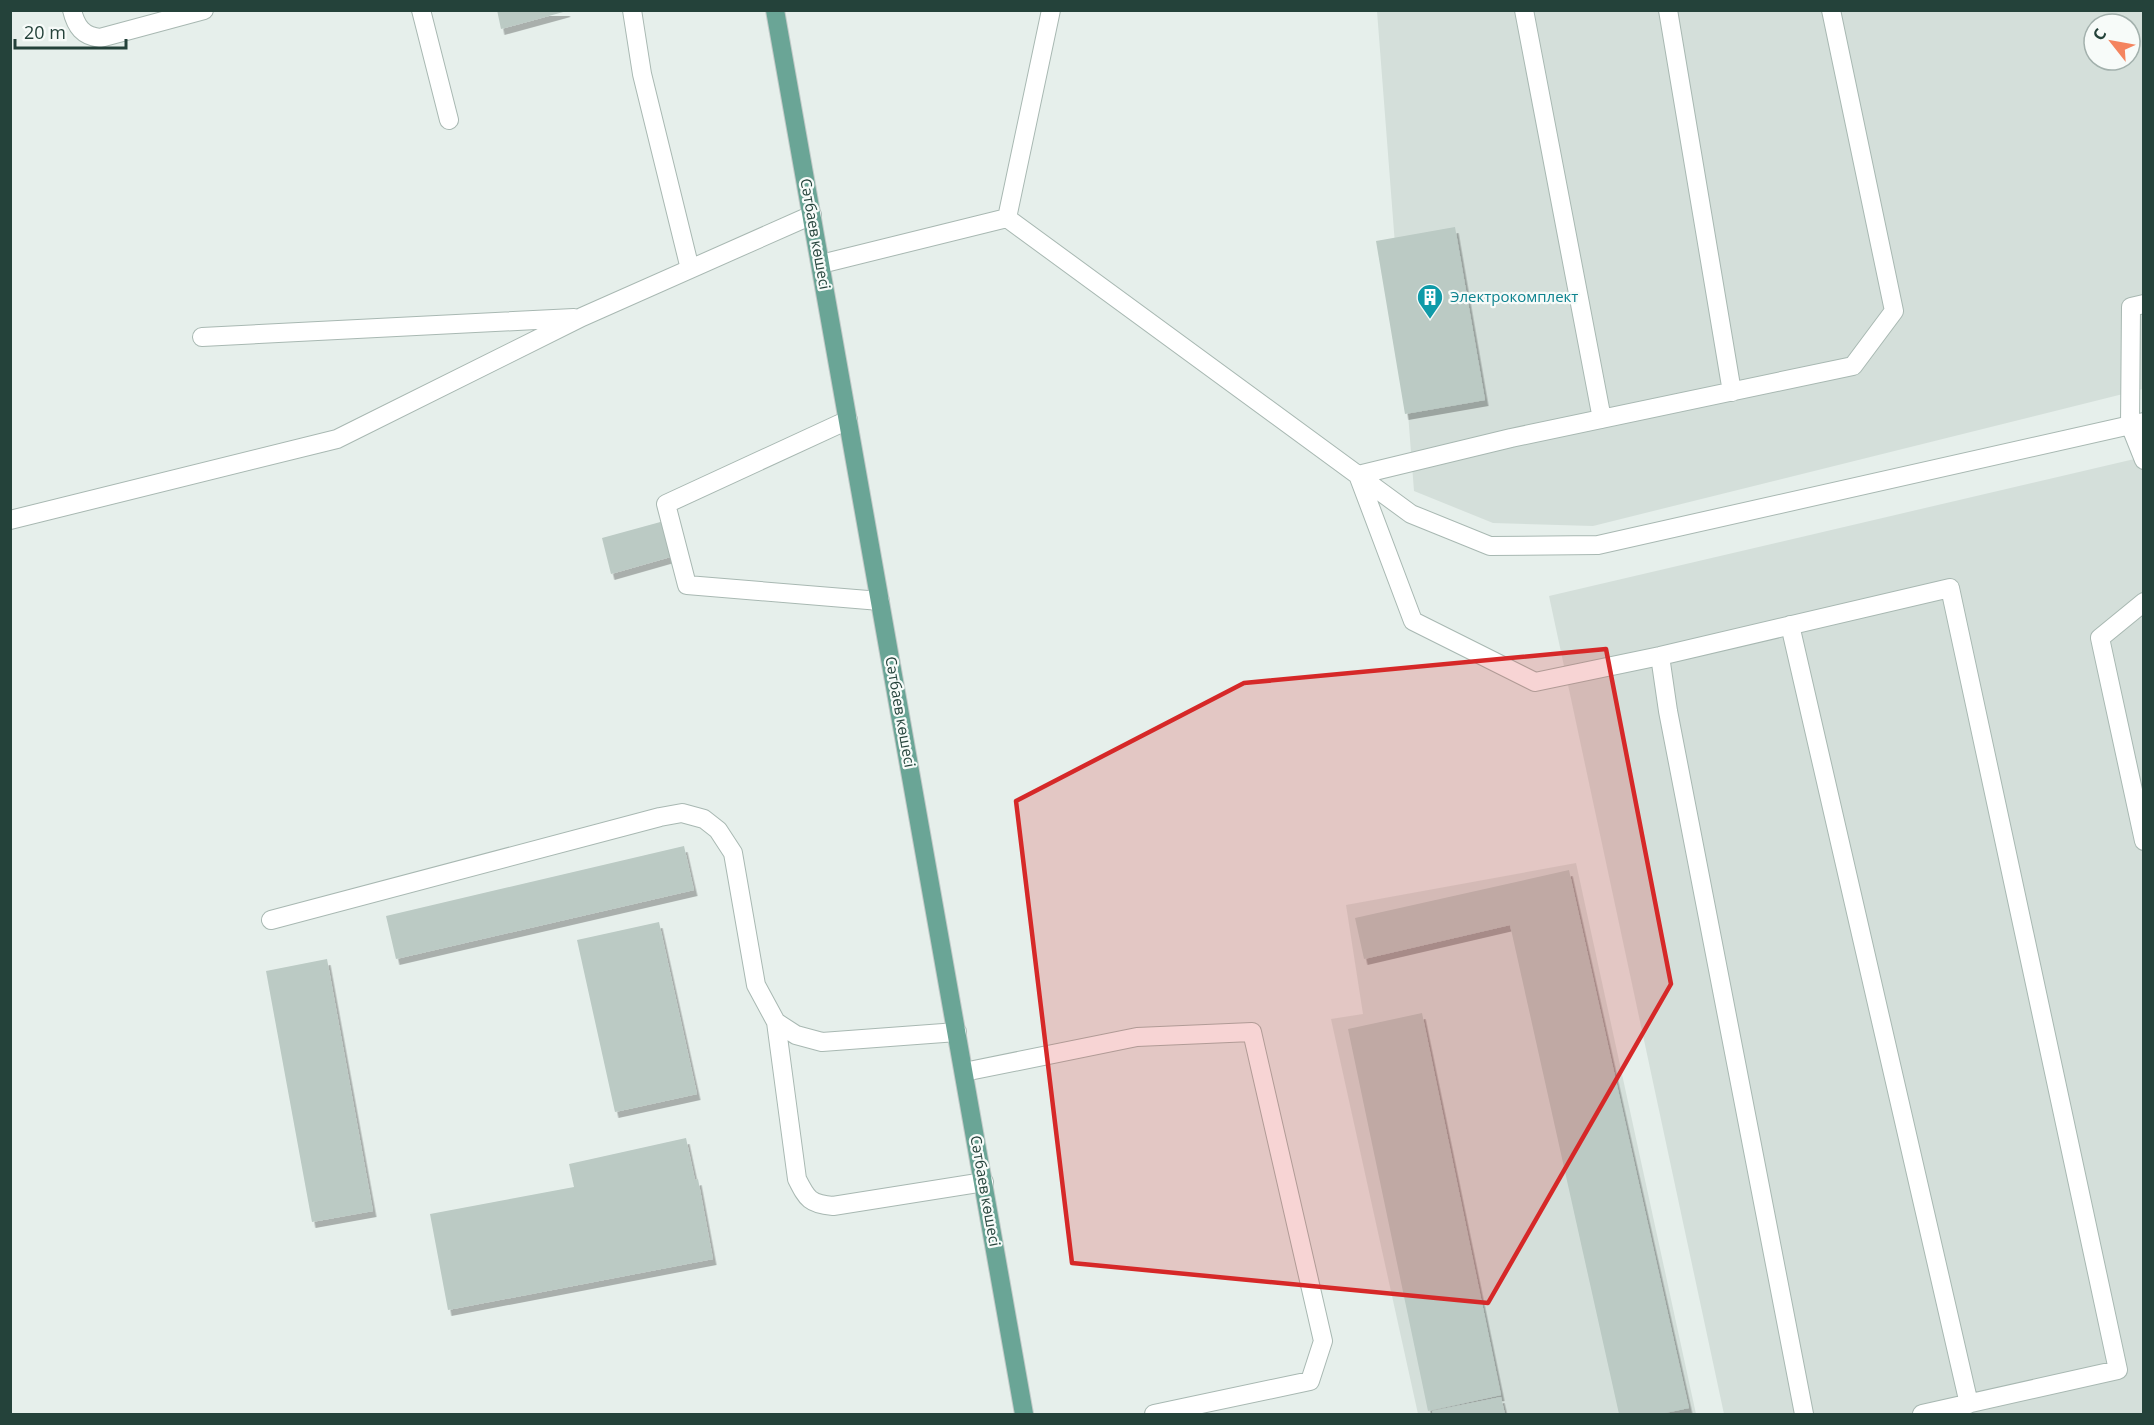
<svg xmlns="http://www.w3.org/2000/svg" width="2154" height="1425" font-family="'Open Sans',sans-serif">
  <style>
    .built { fill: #d4dfda; fill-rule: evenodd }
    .building { fill: #bbcac4; filter: url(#shadow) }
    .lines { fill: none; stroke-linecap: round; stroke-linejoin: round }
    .minor-casing { stroke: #a8b8b2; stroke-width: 20 }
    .major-casing { stroke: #c2cac8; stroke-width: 20 }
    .minor { stroke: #fff; stroke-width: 18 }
    .major { stroke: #6aa596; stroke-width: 18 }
    .marked { fill: #d62828; fill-opacity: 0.2; stroke: #d62828; stroke-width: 4.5; stroke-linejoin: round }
    .labels { text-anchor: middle; stroke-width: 4.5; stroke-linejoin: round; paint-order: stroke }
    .street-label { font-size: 15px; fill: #24423a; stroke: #f7fbf9 }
    .culture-label { font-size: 15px; fill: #0d838f; stroke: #f7fbf9; text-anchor: start }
  </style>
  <defs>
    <filter id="shadow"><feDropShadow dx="3.5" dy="6" stdDeviation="0" flood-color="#0004"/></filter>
  </defs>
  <rect width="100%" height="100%" fill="#e6efeb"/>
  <!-- built -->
  <path class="built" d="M1377,11h766v378l-550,137 -100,-3 -79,-32zM2094,24h36v36h-36z
    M2143,457v957h-419l-175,-818z
    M1576,863l120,551h-278l-87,-395 32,-5 -17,-109z"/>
  <!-- building -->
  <path class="building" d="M497,10h69l1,1 -66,18z
    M1455,227l30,173 -80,14 -29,-173z
    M664,521l10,35 -63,18 -9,-36z
    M684,846l10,44 -298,69 -10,-43z
    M1569,870l120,538 -29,6h-41l-109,-489 -146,34 -9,-41z
    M659,922l38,172 -82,18 -38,-172z
    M327,959l46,252 -61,11 -46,-251z
    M1422,1013l79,382 -73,16 -80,-382z
    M686,1138l9,42 3,-1 15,80 -265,51 -18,-96 144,-27 -5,-23z
    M1501,1397l4,17h-72l-1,-3z"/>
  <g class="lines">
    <!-- minor casing -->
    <g class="minor-casing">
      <path id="minor" d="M72,10c4,17 11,26 28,28l104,-28
        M421,10l28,110
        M632,10l10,64 48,195
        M1524,10l78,409
        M1668,10l64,382
        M1831,10l63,301 -41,55 -342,72 -153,37 55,146 122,61 125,-26 290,-68 168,782 -196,44
        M1007,218l404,296 79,32 108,-1 546,-123
        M1007,218l44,-208
        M821,264l186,-46
        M2144,304l-13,3 -1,118 14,35
        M202,337l372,-19
        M848,420l-182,84 21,81 193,16
        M10,520l327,-81 245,-122 230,-102
        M2144,602l-44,36 44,203
        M1790,625l179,779
        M1660,656l8,55 136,703
        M271,920l389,-103 22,-4 22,6 14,11 15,23 23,132 20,37 20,13 26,7 135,-10
        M776,1022l21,157c10,20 13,25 36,27l151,-24
        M964,1072l173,-35 115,-5 71,309 -13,40 -156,33"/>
    </g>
    <!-- major casing -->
    <g class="major-casing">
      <path id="major" d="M775,10l249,1404"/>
    </g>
    <!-- minor -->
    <use href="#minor" class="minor"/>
    <!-- major -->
    <use href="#major" class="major"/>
  </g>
  <!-- marked area -->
  <path class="marked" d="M1606,649l65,335 -183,319 -416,-40 -56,-462 228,-118z"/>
  <!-- icons -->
  <defs>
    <g id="building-pin" transform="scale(1.35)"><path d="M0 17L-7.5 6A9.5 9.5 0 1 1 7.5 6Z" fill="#0f9aa8" stroke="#f7fbf9"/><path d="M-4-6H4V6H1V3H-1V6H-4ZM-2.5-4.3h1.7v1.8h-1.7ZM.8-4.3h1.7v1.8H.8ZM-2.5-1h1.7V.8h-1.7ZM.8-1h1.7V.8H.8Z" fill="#fff"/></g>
  </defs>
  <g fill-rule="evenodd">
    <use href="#building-pin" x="1430" y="297"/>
  </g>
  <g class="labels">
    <!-- street labels -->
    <g class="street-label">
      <text transform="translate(815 234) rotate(80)" y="5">Сәтбаев көшесі</text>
      <text transform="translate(900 712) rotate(80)" y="5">Сәтбаев көшесі</text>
      <text transform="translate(985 1191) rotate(80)" y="5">Сәтбаев көшесі</text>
    </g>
    <!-- culture labels -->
    <g class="culture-label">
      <text x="1450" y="302">Электрокомплект</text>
    </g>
  </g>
  <!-- border -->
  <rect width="2154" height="1425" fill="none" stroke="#24423a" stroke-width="24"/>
  <!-- north arrow -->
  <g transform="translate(2112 42) rotate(301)"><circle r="28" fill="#f7fbf9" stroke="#a3b1ad" stroke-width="1.5"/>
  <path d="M0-4.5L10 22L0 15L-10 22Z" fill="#f4845f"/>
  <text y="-9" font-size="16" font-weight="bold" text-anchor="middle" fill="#24423a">С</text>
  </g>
  <!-- scale -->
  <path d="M15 39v9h111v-9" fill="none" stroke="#24423a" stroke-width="3"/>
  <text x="24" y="39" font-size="18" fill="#24423a" stroke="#f7fbf9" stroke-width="4.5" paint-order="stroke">20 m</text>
</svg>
